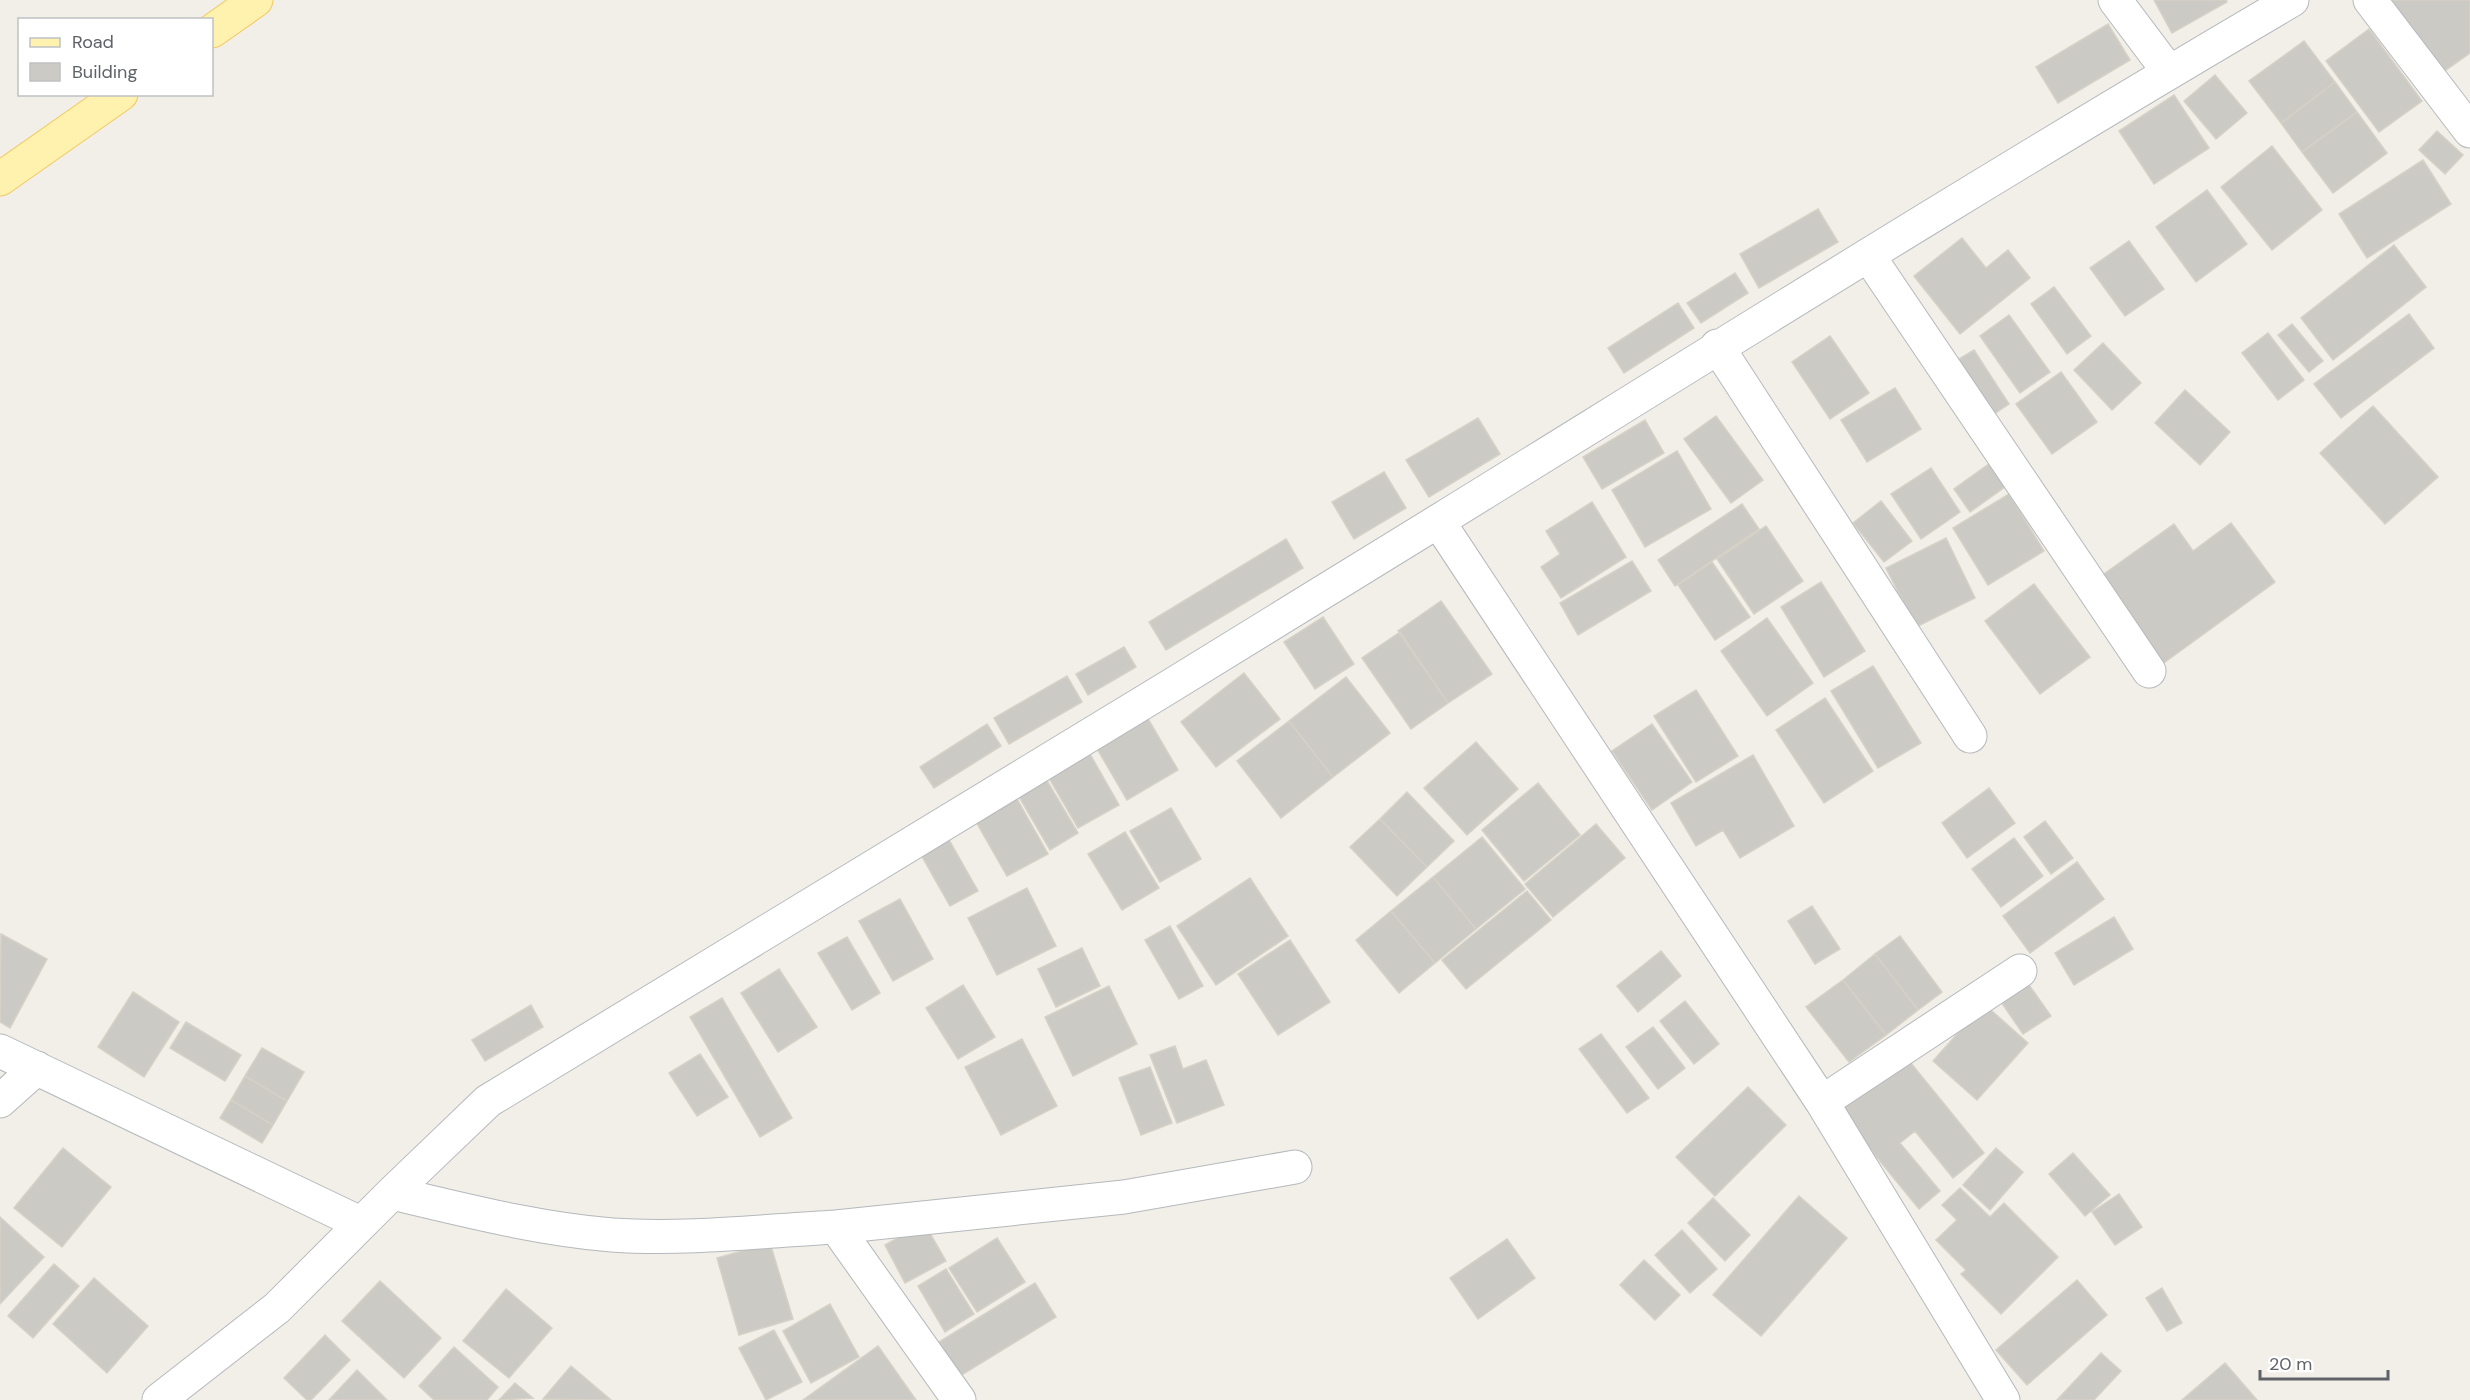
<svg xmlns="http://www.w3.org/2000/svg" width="2470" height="1400" font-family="'DM Sans',sans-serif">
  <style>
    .building { fill: #cccac5; stroke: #d6d1c6; stroke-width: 1.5 }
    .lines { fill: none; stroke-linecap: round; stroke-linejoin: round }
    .minor-casing { stroke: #b5b8bc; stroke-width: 35 }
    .major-casing { stroke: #f2c960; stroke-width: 35 }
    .minor { stroke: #fff; stroke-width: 33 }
    .major { stroke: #fff2af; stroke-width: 33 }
  </style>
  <rect width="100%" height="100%" fill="#f1efe8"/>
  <!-- building -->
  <path class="building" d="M2154,0h72l1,2 -55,31z
    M2385,0h85v53l-31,22z
    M2108,24l22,36 -72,43 -22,-36z
    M2369,29l53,72 -43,31 -53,-71z
    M2304,41l31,41 -54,41 -32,-42z
    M2215,75l32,38 -31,26 -32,-38z
    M2335,82l22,30 -55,40 -21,-29z
    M2174,95l35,53 -55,36 -35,-53z
    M2357,112l30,41 -54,40 -31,-41z
    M2437,131l26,24 -18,19 -26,-24z
    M2272,146l50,64 -50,40 -51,-63z
    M2423,160l28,44 -84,54 -28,-44z
    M2207,190l40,54 -51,38 -40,-55z
    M1818,209l20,33 -79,46 -19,-34z
    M1962,238l24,30 22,-18 22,28 -70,56 -46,-58z
    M2129,241l35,48 -39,27 -35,-48z
    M2394,245l32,42 -93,73 -32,-42z
    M1735,273l13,20 -47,30 -14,-20z
    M2054,287l37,49 -24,18 -36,-50z
    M1678,303l16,25 -70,45 -16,-25z
    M2409,314l25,34 -93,70 -27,-34z
    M2009,315l41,57 -30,21 -40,-57z
    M2292,324l31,37 -14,11 -31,-37z
    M2268,333l36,47 -26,20 -36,-47z
    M1830,336l39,57 -39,26 -38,-57z
    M2103,343l38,40 -29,27 -38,-40z
    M1974,350l35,54 -24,16 -36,-55z
    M2061,372l36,50 -45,32 -36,-50z
    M1895,388l26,41 -54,33 -26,-42z
    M2185,390l45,42 -30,33 -45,-42z
    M2373,406l65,71 -53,47 -65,-71z
    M1716,416l47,64 -32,23 -47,-64z
    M1478,418l22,36 -71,43 -23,-37z
    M1645,420l19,33 -62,36 -19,-32z
    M1677,451l34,58 -66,38 -33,-57z
    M1993,461l16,23 -39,28 -16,-23z
    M1931,468l29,44 -39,27 -30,-45z
    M1384,472l22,36 -52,31 -22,-37z
    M2009,494l35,57 -56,34 -35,-57z
    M1881,501l31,40 -28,21 -31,-39z
    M1592,502l34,55 -65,41 -20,-31 19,-13 -14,-23z
    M1742,504l17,25 -84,57 -17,-26z
    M2231,523l44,59 -114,83 -64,-86 77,-55 19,27z
    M1766,526l37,55 -49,33 -37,-55z
    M1946,538l29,60 -59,29 -30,-59z
    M1286,539l17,29 -137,82 -17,-28z
    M1632,561l19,30 -73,44 -18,-32z
    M1712,562l38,55 -35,23 -37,-55z
    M1821,582l44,69 -41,26 -43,-70z
    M2034,584l56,73 -50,37 -55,-73z
    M1441,601l51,73 -44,29 -50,-72z
    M1323,617l31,47 -39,25 -31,-47z
    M1767,618l46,65 -46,33 -46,-65z
    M1400,632l48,71 -37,26 -49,-71z
    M1124,647l12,20 -48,28 -12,-21z
    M1873,666l48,77 -43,25 -47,-77z
    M1244,673l36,46 -64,48 -35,-45z
    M1067,676l15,26 -73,42 -15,-26z
    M1346,677l44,56 -57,44 -44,-56z
    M1696,690l42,66 -42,26 -42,-66z
    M1825,698l48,73 -49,32 -48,-73z
    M1147,717l31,53 -51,30 -31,-53z
    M1289,721l44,56 -52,41 -44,-57z
    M987,724l14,22 -67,42 -14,-21z
    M1652,724l40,58 -40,28 -40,-59z
    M1476,742l42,47 -51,46 -43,-47z
    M1090,754l29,51 -41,23 -29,-50z
    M1753,755l41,71 -54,32 -17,-28 -27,16 -25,-43z
    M1046,779l32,54 -28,17 -32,-55z
    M1538,783l42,52 -56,46 -42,-51z
    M1989,788l26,35 -48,35 -25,-35z
    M1407,792l47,49 -27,26 -47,-48z
    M1016,797l32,57 -41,22 -32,-56z
    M1171,808l30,51 -41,23 -30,-51z
    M1380,819l47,48 -30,29 -47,-49z
    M2045,821l28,37 -22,16 -27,-37z
    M1596,824l29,34 -72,59 -28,-33z
    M1125,832l34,56 -37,22 -34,-56z
    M1482,837l43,52 -49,40 -43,-52z
    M948,838l30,53 -28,15 -30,-53z
    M2014,838l29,38 -42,31 -29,-38z
    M2077,862l27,37 -74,54 -27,-37z
    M1433,877l43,52 -41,34 -44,-52z
    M1250,878l38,58 -72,49 -39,-59z
    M1027,888l29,58 -59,29 -29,-57z
    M1527,891l24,29 -85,69 -24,-29z
    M900,899l33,60 -40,22 -34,-60z
    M1812,906l28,43 -25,15 -27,-43z
    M1391,911l44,52 -36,30 -43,-53z
    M2114,917l19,32 -59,36 -19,-32z
    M1170,926l33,60 -24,13 -34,-59z
    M1,934l46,25 -37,69 -10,-6z
    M1900,936l42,56 -24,18 -43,-56z
    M847,937l33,56 -28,17 -34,-57z
    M1290,940l40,62 -52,33 -40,-61z
    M1082,948l18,38 -44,21 -18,-38z
    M1661,951l20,25 -43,36 -21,-26z
    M1875,954l43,56 -32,25 -43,-55z
    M779,969l38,58 -39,25 -37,-59z
    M2022,975l29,41 -28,18 -28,-41z
    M1843,980l43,55 -37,27 -43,-55z
    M963,985l32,52 -37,22 -32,-51z
    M1109,986l28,58 -64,32 -28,-59z
    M133,992l46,30 -35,55 -46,-30z
    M722,998l70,120 -32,19 -70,-120z
    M1685,1001l34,43 -25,20 -34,-43z
    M1984,1004l44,39 -51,57 -44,-39z
    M531,1005l12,22 -58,34 -13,-21z
    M186,1022l55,33 -16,26 -55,-33z
    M1653,1027l32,41 -27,21 -32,-42z
    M1601,1034l48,64 -22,15 -48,-64z
    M1022,1039l35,67 -56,29 -36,-68z
    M1175,1046l8,23 23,-9 18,45 -47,18 -27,-68z
    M262,1048l42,24 -17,29 -42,-25z
    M700,1054l28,43 -31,19 -28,-43z
    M1906,1057l78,96 -31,25 -38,-47 -15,12 40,48 -21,18 -80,-98z
    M1150,1067l22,56 -31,12 -22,-57z
    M245,1076l42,25 -14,24 -42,-25z
    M1748,1087l38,38 -71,71 -39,-39z
    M231,1100l42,25 -11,18 -42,-25z
    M63,1148l48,39 -49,60 -48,-39z
    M1996,1148l27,24 -33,38 -27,-25z
    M2073,1153l37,42 -25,21 -36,-42z
    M1960,1188l30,29 14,-14 54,54 -57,57 -40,-40 5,-4 -30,-30 21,-20 -15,-15z
    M2119,1194l23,33 -27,18 -23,-33z
    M1799,1196l48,42 -86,98 -48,-41z
    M1713,1198l37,37 -25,26 -37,-38z
    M0,1217l44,40 -44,47z
    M924,1223l22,38 -41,22 -20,-38z
    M1682,1230l35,39 -27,24 -35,-38z
    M997,1238l28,44 -48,30 -28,-44z
    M1507,1239l28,39 -57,41 -28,-41z
    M770,1243l23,76 -54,16 -22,-77z
    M1644,1260l36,35 -25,25 -35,-35z
    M54,1264l25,22 -46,52 -25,-22z
    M946,1269l28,45 -29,18 -27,-46z
    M94,1278l54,48 -41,47 -54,-49z
    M2077,1280l30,35 -80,70 -31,-35z
    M380,1281l61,57 -37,40 -62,-57z
    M1035,1283l21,34 -96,59 -21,-34z
    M2162,1288l20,35 -15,8 -21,-33z
    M506,1289l46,39 -43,50 -46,-37z
    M830,1304l29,53 -48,26 -28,-52z
    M774,1330l28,52 -36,18 -27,-52z
    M325,1335l25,25 -39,40h-4l-23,-22z
    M878,1346l38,54h-113z
    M454,1347l44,40 -11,13h-53l-15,-14z
    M2101,1353l20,18 -27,29h-37z
    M2225,1363l32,37h-75z
    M571,1366l40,34 -68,-1z
    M357,1370l30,30h-58z
    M515,1383l18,15 -34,2z"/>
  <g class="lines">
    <!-- minor casing -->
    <g class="minor-casing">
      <path id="minor" d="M2115,0l54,72
        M2370,0l100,131
        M1868,255l281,416
        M1717,346l253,390
        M1438,521l384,581 181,298
        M0,1051l360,172
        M0,1101l37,-33
        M1822,1102l198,-131
        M392,1193c73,17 145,36 220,42 74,5 150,-4 224,-8l123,173
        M836,1227l288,-30 171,-30
        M159,1400l118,-92 115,-115 96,-92c317,-193 636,-385 952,-581 283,-175 565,-352 852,-520"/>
    </g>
    <!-- major casing -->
    <g class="major-casing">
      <path id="major" d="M212,31l44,-31
        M0,179l121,-85"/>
    </g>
    <!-- minor -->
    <use href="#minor" class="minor"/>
    <!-- major -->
    <use href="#major" class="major"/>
  </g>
  <!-- legend -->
  <rect x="18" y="18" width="195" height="78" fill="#ffffff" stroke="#bfc1c3" stroke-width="1.5"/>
  <rect x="30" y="38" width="30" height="9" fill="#fff2af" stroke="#bfc1c3" stroke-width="1.5"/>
  <text x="72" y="48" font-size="18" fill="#5f6368">Road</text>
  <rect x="30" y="63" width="30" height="18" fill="#cccac5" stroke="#bfc1c3" stroke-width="1.5"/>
  <text x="72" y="78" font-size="18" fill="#5f6368">Building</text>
  <!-- scale -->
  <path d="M2260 1370v9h128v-9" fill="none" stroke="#5f6368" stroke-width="3"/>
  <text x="2269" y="1370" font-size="18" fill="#5f6368" stroke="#ffffff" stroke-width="4.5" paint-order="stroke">20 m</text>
</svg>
